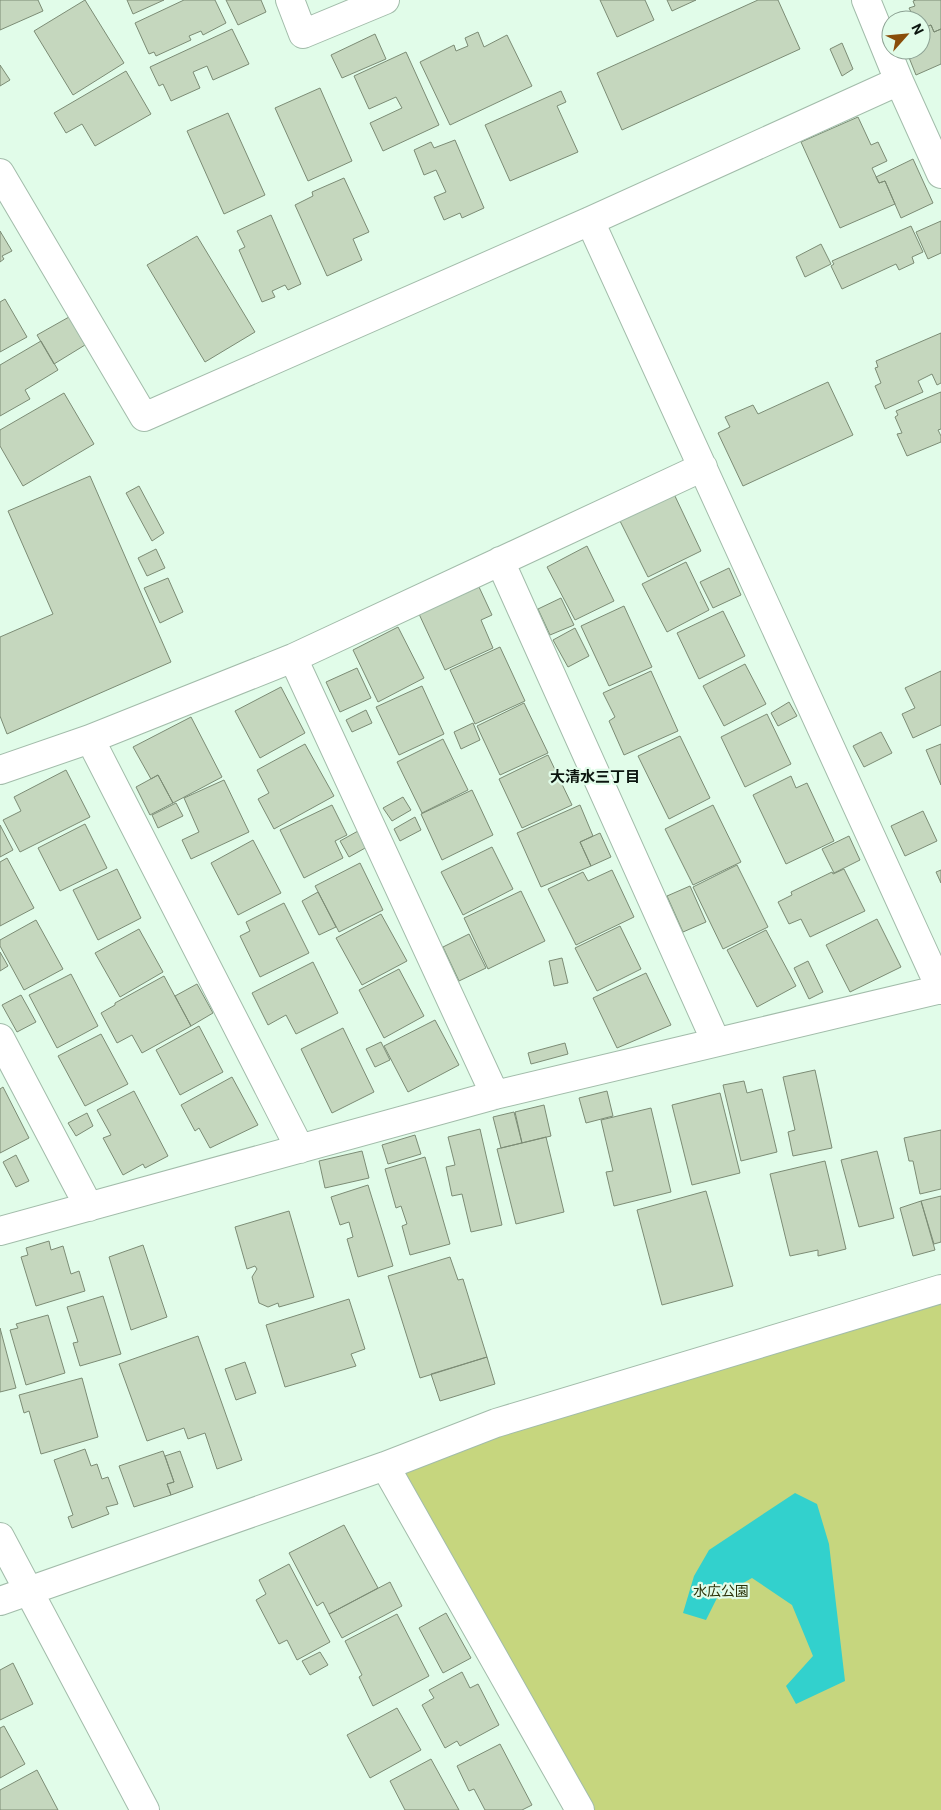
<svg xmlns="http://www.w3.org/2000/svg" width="941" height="1810" font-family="Roboto,'Noto Sans JP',sans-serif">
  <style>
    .green { fill: #c6d67e }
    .water { fill: #32d1cd }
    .building { fill: #c5d7be; stroke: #7c8c75 }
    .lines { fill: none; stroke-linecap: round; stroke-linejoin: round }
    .minor-casing { stroke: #a2bcaa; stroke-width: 30 }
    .minor { stroke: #fff; stroke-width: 28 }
    .labels { text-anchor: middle; stroke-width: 4.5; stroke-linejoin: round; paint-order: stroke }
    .park-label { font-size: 14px; fill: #2c3208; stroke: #e1fce9 }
    .neighbourhood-label { font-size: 15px; font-weight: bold; fill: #0b150f; stroke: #e1fce9 }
  </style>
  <rect width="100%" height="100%" fill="#e1fce9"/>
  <!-- green -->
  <path class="green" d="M941,1292v518h-361l-195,-344z"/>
  <!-- water -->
  <path class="water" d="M795,1493l22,11 12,40 16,137 -49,23 -10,-18 27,-30 -21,-51 -40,-27 -35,20 -11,22 -23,-7 11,-37 15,-26z"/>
  <!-- building -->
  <path class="building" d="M0,0h38l5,11 -43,19z
    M85,0l39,63 -51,32 -39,-64z
    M127,0h37l-31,14z
    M184,0h31l11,23 -23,12 -2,-4 -12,5 2,4 -35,16 -2,-4 -5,2 -14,-31z
    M226,0h35l5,12 -28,13z
    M600,0h45l9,20 -37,17z
    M667,0h29l-24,11z
    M758,0h20l22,49 -178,81 -25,-57z
    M916,0h25v29l-7,3 -3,-7 -8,3 -2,-8h-6l-6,-12 6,-2 -2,-5z
    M931,25l3,7 7,-3v35l-25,11 -10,-25h15v-21z
    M232,29l17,35 -36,16 -6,-14 -14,6 7,16 -29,13 -8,-17 -4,2 -9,-19z
    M478,32l6,15 23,-12 25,51 -82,39 -30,-63 34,-17 2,6 12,-5 -3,-8z
    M375,34l11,25 -44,19 -11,-23z
    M842,43l11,26 -11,7 -12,-27z
    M406,52l33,73 -56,26 -13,-28 32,-15 -6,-11 -27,12 -15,-33z
    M0,65l10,15 -10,6z
    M126,71l25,43 -56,32 -13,-22 -16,9 -12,-20z
    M320,88l32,73 -44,20 -33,-73z
    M561,91l5,11 -9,4 21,46 -68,29 -25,-56z
    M228,113l37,82 -41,19 -37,-83z
    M858,117l13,28 7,-3 9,19 -15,7 7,15 6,-2 10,23 -55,24 -39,-86z
    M455,140l29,68 -22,10 -2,-5 -16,7 -10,-23 12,-5 -10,-22 -12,5 -10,-25 17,-8 3,6z
    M913,159l20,44 -32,15 -16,-37 -6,2 -3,-6z
    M344,178l25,54 -16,7 9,21 -35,16 -32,-71 18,-9 -1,-4z
    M271,215l30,69 -13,6 -3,-5 -13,6 3,6 -13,5 -23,-52 6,-3 -8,-16z
    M941,221v32l-13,6 -12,-27z
    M911,226l12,26 -11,5 2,6 -15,7 -3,-6 -54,25 -11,-23 3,-2 -2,-3z
    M0,231l12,20 -10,5 2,3 -4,3z
    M197,236l58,96 -50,30 -58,-97z
    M821,244l10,20 -26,13 -9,-20z
    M5,299l22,38 -27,15v-50z
    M69,317l16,28 -31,19 -17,-29z
    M941,333v50l-4,2 -5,-11 -14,7 5,11 -38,17 -10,-23 6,-3 -6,-15 3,-1 -2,-6z
    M41,341l17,29 -33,20 5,9 -30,17v-51z
    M828,382l25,53 -110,51 -25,-53 12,-6 -5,-10 28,-12 5,9z
    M941,392v37l-3,1 3,6v6l-34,14 -10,-22 5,-1 -7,-16 3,-2 -2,-4z
    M64,393l30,51 -71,42 -23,-40v-16z
    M90,476l81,186 -164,72 -7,-18v-79l53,-23 -45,-103z
    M139,486l25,47 -12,8 -26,-48z
    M674,494l27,57 -53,26 -28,-56z
    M587,546l27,55 -39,19 -28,-53z
    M156,549l9,19 -18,8 -9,-18z
    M686,562l23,48 -42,22 -25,-48z
    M729,568l12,27 -28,13 -13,-26z
    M168,578l15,34 -23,11 -16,-35z
    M479,587l13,28 -11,5 12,28 -48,22 -26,-56z
    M561,598l13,27 -24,10 -12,-26z
    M624,606l28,61 -43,19 -28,-60z
    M723,611l22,45 -46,23 -22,-46z
    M398,627l26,51 -46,24 -25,-52z
    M575,628l14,28 -21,11 -15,-27z
    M500,647l25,54 -50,23 -25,-54z
    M745,664l21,40 -42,22 -21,-40z
    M357,668l14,30 -31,14 -14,-30z
    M651,671l27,60 -54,24 -15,-34 6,-4 -12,-24z
    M941,671v54l-28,13 -11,-24 13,-6 -10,-20z
    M422,686l22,48 -45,21 -23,-48z
    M281,687l24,46 -45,25 -25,-47z
    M789,702l8,14 -19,10 -7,-13z
    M524,703l24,50 -48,22 -23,-49z
    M366,710l6,13 -20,9 -6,-12z
    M767,714l24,50 -46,23 -24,-50z
    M191,717l31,60 -49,26 -15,-28 -7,4 -18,-32z
    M473,723l7,17 -19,9 -7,-17z
    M881,732l11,21 -28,14 -11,-21z
    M680,736l30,62 -41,21 -31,-63z
    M443,739l25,51 -46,23 -25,-51z
    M305,744l29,52 -60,33 -16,-30 11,-6 -12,-23z
    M941,744v41l-15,-35z
    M548,755l24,50 -50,23 -23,-49z
    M66,770l24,47 -70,35 -17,-32 18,-9 -7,-14z
    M158,775l15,28 -23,12 -14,-28z
    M791,776l5,12 11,-5 27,58 -48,23 -33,-69z
    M224,780l25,52 -58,27 -9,-19 17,-8 -15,-34z
    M472,790l21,45 -51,25 -21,-46z
    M403,797l8,13 -19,11 -9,-13z
    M176,803l7,13 -25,12 -6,-13z
    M332,805l15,30 -12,6 8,17 -39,20 -24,-48z
    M580,805l13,31 -13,6 11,24 -50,21 -24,-54z
    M713,805l28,57 -48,23 -28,-56z
    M923,811l14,30 -32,15 -14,-30z
    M415,817l6,13 -21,11 -6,-12z
    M85,824l22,44 -47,23 -22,-43z
    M0,825l13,25 -13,7z
    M358,831l9,16 -18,10 -9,-16z
    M600,833l11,24 -20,9 -11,-24z
    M849,836l11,24 -26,13 -12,-24z
    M253,840l28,53 -43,22 -27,-52z
    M492,847l21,42 -50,26 -22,-43z
    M7,858l27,50 -34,18v-64z
    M360,863l23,47 -44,22 -24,-46z
    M737,865l31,62 -45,22 -30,-62z
    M117,869l24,49 -43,22 -25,-50z
    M844,869l21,42 -55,26 -9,-18 -12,5 -11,-22 14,-7 -1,-3 41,-20 1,2z
    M612,870l22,47 -58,28 -28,-56 35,-17 5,9z
    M941,870v13l-5,-11z
    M690,886l16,36 -23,10 -16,-36z
    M521,891l24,50 -57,28 -24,-51z
    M318,892l18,35 -17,8 -17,-34z
    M284,903l25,50 -49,24 -20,-41 10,-5 -4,-9z
    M381,914l26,47 -45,24 -26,-47z
    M877,919l24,48 -51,25 -24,-47z
    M36,920l27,49 -39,21 -24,-44v-6z
    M620,926l21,43 -44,22 -22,-43z
    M139,929l24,43 -43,25 -25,-44z
    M766,930l30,56 -39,21 -30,-57z
    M469,934l17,34 -27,13 -16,-34z
    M0,952l8,14 -8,5z
    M562,958l6,25 -14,3 -5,-25z
    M808,961l15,31 -14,7 -15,-31z
    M313,962l25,51 -42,21 -10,-19 -18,10 -16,-32z
    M399,969l25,47 -40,22 -25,-48z
    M646,973l25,52 -54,23 -24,-50z
    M71,974l27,52 -41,22 -28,-53z
    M164,976l27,50 -49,27 -10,-18 -15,8 -16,-30 14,-8v-2z
    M197,984l16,29 -22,13 -16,-30z
    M21,995l15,27 -19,10 -15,-27z
    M435,1020l24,45 -51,27 -24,-46z
    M199,1026l24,46 -43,23 -24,-45z
    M343,1028l31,64 -42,21 -31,-64z
    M101,1034l27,50 -43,22 -27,-50z
    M381,1042l9,18 -15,7 -9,-18z
    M565,1043l3,11 -37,10 -3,-11z
    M815,1070l17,78 -39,8 -5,-24 7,-2 -12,-53z
    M232,1077l26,48 -48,23 -11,-20 -4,3 -14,-26z
    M744,1081l3,12 15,-4 15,63 -36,9 -18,-76z
    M3,1087l26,51 -29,15v-64z
    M134,1091l34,65 -23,12 -2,-4 -20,11 -20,-37 8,-3 -14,-25z
    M607,1091l6,25 -27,7 -7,-25z
    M720,1093l20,80 -48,12 -20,-80z
    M544,1105l7,31 -29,7 -7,-31z
    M651,1108l20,84 -57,14 -8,-34 7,-1 -12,-51z
    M514,1112l8,31 -21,5 -8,-31z
    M87,1113l6,13 -17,10 -8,-13z
    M480,1129l22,96 -31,7 -9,-38 -10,2 -6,-29 9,-2 -7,-28z
    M941,1130v59l-21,5 -7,-33h-4l-5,-23z
    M415,1135l6,19 -33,10 -6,-19z
    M546,1137l18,75 -48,12 -19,-75z
    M362,1151l7,27 -44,10 -6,-27z
    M877,1151l17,67 -35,9 -18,-67z
    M16,1155l13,26 -13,6 -13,-25z
    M425,1157l25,87 -40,11 -8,-29 5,-2 -6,-18 -5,2 -11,-39z
    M825,1161l21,88 -28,7v-6l-28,6 -20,-82z
    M368,1185l25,81 -35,11 -11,-38 6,-2 -4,-15 -9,3 -9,-28z
    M706,1191l27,95 -71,19 -25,-95z
    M941,1196v46l-7,2 -13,-43z
    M921,1201l14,49 -22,6 -13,-48z
    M289,1211l25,86 -35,10 -1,-4 -10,4 -9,-4 -7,-26 5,-8 -2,-3 -8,3 -12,-42z
    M49,1241l2,9 12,-4 8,28 8,-3 6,20 -49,15 -15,-49 7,-2 -2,-7z
    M143,1245l24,72 -36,13 -22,-73z
    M450,1257l8,23 5,-1 24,78 -67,21 -32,-102z
    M103,1296l18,58 -41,12 -7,-23 5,-1 -11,-35z
    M349,1299l16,50 -14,5 5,12 -71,21 -19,-62z
    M48,1315l17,58 -39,12 -16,-55 8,-2 -2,-4z
    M0,1328l16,60 -16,4z
    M198,1336l44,124 -25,9 -12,-36 -17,6 -4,-11 -37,13 -28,-77z
    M487,1357l8,27 -55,17 -9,-27z
    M245,1362l11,31 -20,7 -11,-31z
    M82,1378l16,59 -57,17 -12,-43 -5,2 -5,-18z
    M85,1449l6,17 6,-2 5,15 6,-2 10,27 -12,3 3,7 -37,14 -4,-11 5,-2 -19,-55z
    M163,1451l11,31 -7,2 4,11 -37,12 -15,-41z
    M180,1451l13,36 -22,8 -4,-11 7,-2 -9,-26z
    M344,1525l34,63 -49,26 -6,-12 -6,4 -28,-53z
    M289,1564l41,78 -33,18 -10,-20 -8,4 -23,-44 10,-6 -7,-14z
    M390,1582l12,24 -60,32 -13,-24z
    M446,1613l25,45 -28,15 -24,-45z
    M397,1614l32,62 -56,30 -14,-29 3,-2 -17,-34z
    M320,1652l8,13 -18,10 -8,-14z
    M13,1663l20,41 -33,16v-50z
    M462,1672l8,16 8,-4 21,41 -39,21 -3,-5 -12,7 -23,-43 12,-7 -5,-8z
    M397,1708l24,42 -51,28 -23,-43z
    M4,1726l21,38 -25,14v-50z
    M500,1744l32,61 -10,5h-37l-11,-21 -5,2 -12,-25z
    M431,1759l28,51h-54l-15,-29z
    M37,1770l21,40h-58v-20z"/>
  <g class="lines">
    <!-- minor casing -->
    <g class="minor-casing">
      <path id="minor" d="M290,0l13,34 82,-34
        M866,0l33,81 42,93
        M0,173l144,244 446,-196 309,-140
        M590,221l351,769
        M500,561l216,481
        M293,658l202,437
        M90,739l210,410
        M0,770l90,-31 203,-81 410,-191
        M0,1038l89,169
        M0,1231l495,-136 446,-106
        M385,1466l195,344
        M0,1537l145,273
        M0,1601l385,-135 111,-43 445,-134"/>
    </g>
    <!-- minor -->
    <use href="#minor" class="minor"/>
  </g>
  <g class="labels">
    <!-- park labels -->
    <g class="park-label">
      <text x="721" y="1596">水広公園</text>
    </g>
    <!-- neighbourhood labels -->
    <g class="neighbourhood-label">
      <text x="595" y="782">大清水三丁目</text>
    </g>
  </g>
  <!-- north arrow -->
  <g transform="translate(906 35) rotate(63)"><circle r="24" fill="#e1fce9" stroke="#8ba092"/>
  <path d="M0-4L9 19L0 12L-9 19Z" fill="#894d0a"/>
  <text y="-8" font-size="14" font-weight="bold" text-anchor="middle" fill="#0b150f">N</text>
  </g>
</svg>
